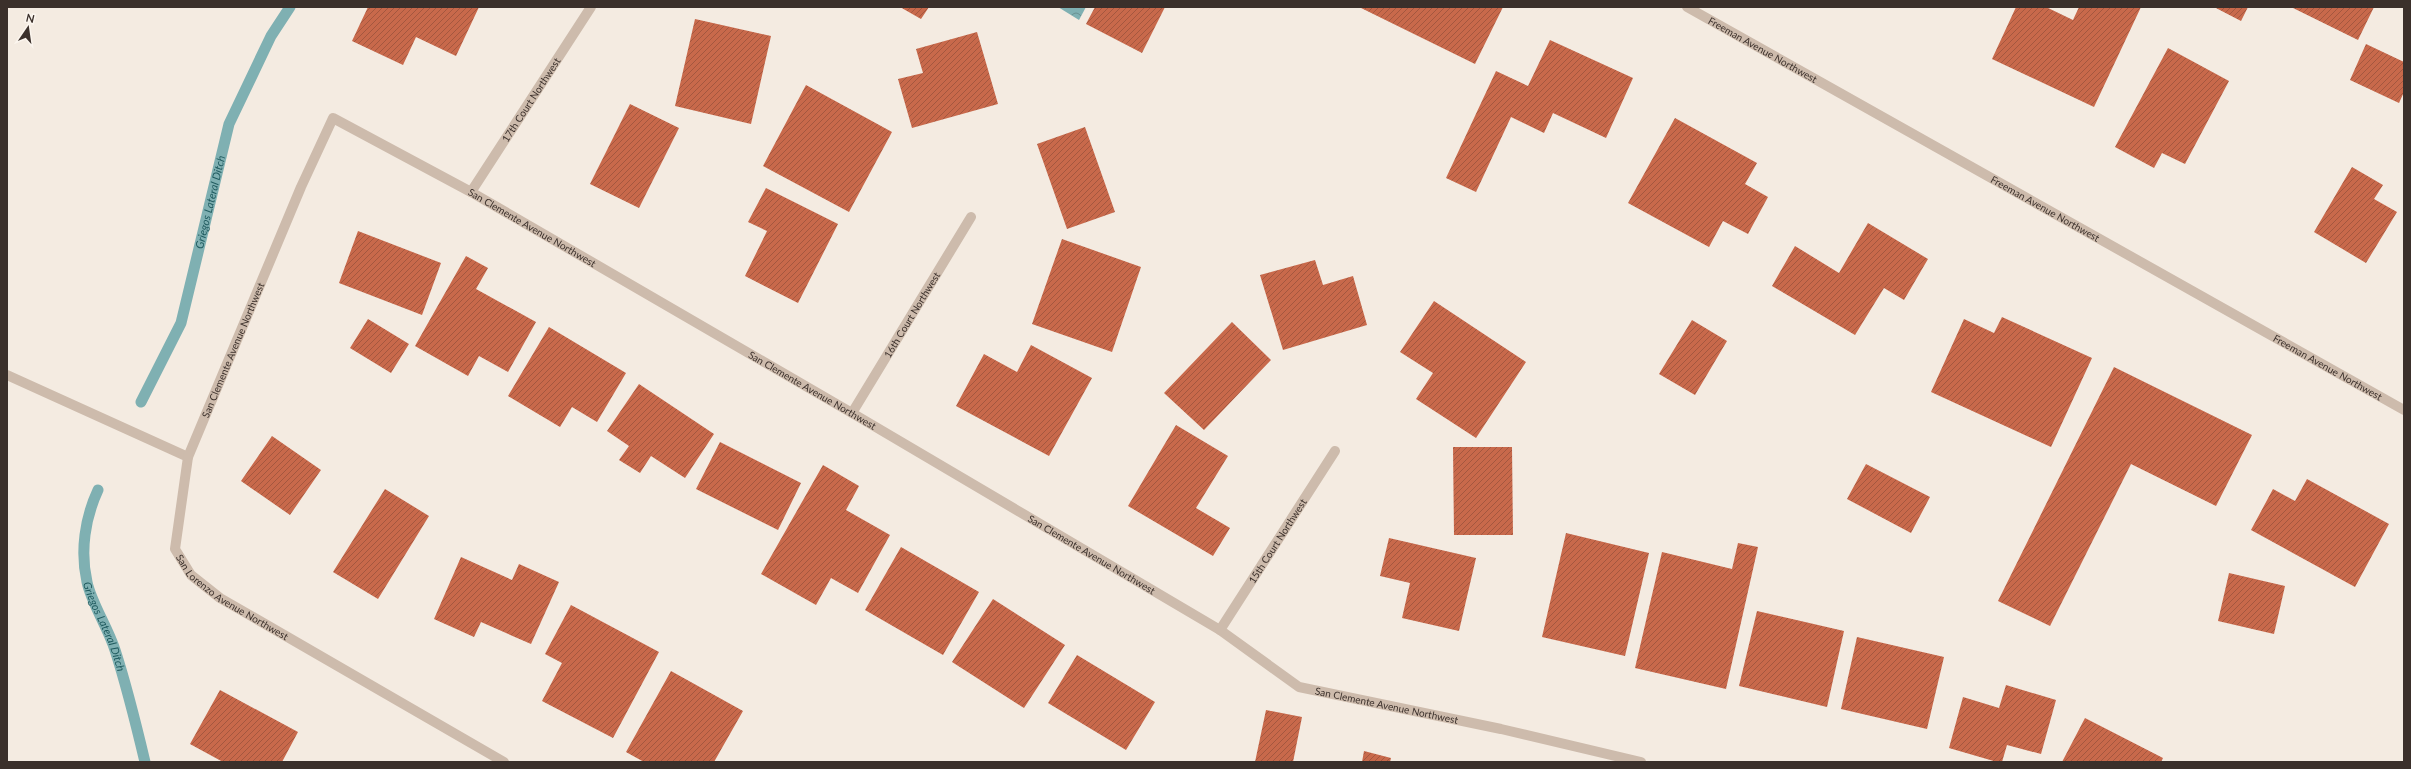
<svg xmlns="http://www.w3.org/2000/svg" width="2411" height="769" font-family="Lato,sans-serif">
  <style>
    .water { fill: url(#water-waves) }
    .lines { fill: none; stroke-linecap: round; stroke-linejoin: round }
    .stream { stroke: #7fb0b2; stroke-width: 11 }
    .building { fill: url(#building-hatch) }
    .minor { stroke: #cdbbac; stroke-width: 10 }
    .labels { text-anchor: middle; stroke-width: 3.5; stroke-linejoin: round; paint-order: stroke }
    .street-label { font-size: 10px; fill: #3b302b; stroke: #fbf5ee }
    .water-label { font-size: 11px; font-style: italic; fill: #1f5a5e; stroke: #fbf5ee }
  </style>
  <defs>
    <pattern id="water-waves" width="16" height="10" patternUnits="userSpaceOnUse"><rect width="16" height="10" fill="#7fb0b2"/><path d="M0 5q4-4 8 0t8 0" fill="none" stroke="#699091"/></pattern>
    <pattern id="building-hatch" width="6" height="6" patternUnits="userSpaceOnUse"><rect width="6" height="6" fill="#c8694b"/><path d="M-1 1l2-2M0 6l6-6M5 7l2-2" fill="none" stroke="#a4573f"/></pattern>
  </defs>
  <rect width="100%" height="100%" fill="#f4ebe1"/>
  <!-- water -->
  <path class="water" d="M1058,7h28l-7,13z"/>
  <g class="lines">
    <!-- stream -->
    <g class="stream">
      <path id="s1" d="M141,402l40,-79 48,-199 42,-88 19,-29"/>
      <path id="s2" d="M98,490c-13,28 -18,61 -11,92 4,20 21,46 28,68 12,37 21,74 30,112"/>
    </g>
  </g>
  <!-- building -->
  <path class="building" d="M368,7h111l-23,49 -40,-19 -13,28 -51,-24z
    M900,7h29l-8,12z
    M1095,7h70l-23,46 -56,-29z
    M1359,7h144l-28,57z
    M2016,7h30l27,13 6,-13h62l-47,100 -102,-48z
    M2214,7h34l-7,14z
    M2291,7h83l-16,33z
    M695,19l76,17 -20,88 -76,-18z
    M977,32l21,72 -86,24 -14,-49 25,-6 -7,-24z
    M1550,40l83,38 -27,60 -53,-25 -9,20 -33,-16 -35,75 -30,-14 50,-107 32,15z
    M2366,44l38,18v30l-5,11 -49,-23z
    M2168,48l61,33 -44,83 -23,-11 -8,15 -39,-21z
    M806,85l86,47 -43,80 -86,-46z
    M630,104l49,24 -40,80 -49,-24z
    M1675,118l82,45 -12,21 23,13 -20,37 -25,-13 -14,26 -81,-44z
    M1085,127l30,85 -48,17 -30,-85z
    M2352,167l31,18 -9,14 23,13 -31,51 -52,-31z
    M766,188l72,36 -40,79 -53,-27 22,-45 -19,-9z
    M1868,223l60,36 -24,41 -20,-12 -29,47 -83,-49 23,-40 44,27z
    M358,231l83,32 -19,52 -83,-32z
    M1062,239l79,28 -29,85 -80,-28z
    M466,256l22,12 -12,21 60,33 -28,50 -29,-16 -11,20 -53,-30z
    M1315,260l8,25 30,-9 14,49 -84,25 -23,-75z
    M1434,301l92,61 -50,76 -60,-39 17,-26 -33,-21z
    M2002,317l90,41 -41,89 -120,-55 33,-73 30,14z
    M368,319l41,25 -18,29 -41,-25z
    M1692,320l35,21 -32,54 -36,-21z
    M1232,322l39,38 -67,70 -40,-37z
    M549,327l77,46 -29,49 -25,-15 -12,20 -52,-31z
    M1031,345l61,33 -43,78 -93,-50 28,-52 33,18z
    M2114,367l138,68 -36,71 -85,-42 -81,162 -52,-25z
    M639,384l75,50 -29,44 -34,-22 -11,17 -21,-13 10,-14 -22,-15z
    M1176,425l52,31 -32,52 34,20 -17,28 -85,-50z
    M272,436l49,34 -31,45 -49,-34z
    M720,442l81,41 -23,47 -82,-41z
    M1453,447h59l1,88h-59z
    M1866,464l64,33 -19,36 -64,-34z
    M823,465l36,21 -13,24 44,25 -32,58 -27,-15 -15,27 -55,-31z
    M2307,479l82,45 -34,63 -104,-57 22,-41 22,12z
    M385,489l44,27 -51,83 -45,-27z
    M1566,533l83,20 -24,103 -83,-19z
    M1389,538l87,20 -17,73 -57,-13 8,-35 -30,-7z
    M1738,543l20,4 -32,142 -91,-21 27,-116 70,17z
    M901,547l78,45 -36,63 -78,-45z
    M461,557l51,23 7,-16 40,18 -28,62 -50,-22 -7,15 -40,-18z
    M2229,573l56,13 -11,48 -56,-13z
    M993,599l72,46 -41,63 -72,-46z
    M571,605l88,47 -46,86 -71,-37 20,-38 -17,-9z
    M1757,611l87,20 -17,76 -88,-21z
    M1857,637l87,20 -17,72 -86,-20z
    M1077,655l78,47 -29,48 -78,-47z
    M671,671l72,40 -29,51h-70l-18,-10z
    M2006,685l50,15 -15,54 -34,-9 -5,17h-5l-48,-14 14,-51 36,11z
    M220,690l78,42 -16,30h-59l-33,-18z
    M1266,710l36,7 -9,45h-38z
    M2085,718l78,40 -2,4h-99z
    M1364,751l27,7 -1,4h-28z"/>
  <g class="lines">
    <!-- minor -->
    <g class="minor">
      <path id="s3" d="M1687,7l717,403"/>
      <path id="s4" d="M471,192l120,-185"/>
      <path id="s5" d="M7,375l181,82 -13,92 16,26 29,23 284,164"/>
      <path id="s6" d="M852,413l119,-196"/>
      <path id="s7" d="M188,457l113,-270 32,-69 138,74 381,221 368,217 79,57 202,42 140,33"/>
      <path id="s8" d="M1220,630l115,-179"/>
    </g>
  </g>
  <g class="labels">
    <!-- street labels -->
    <g class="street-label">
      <text dy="4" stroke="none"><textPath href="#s3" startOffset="87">Freeman Avenue Northwest</textPath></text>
      <text dy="4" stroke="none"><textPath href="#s4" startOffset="110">17th Court Northwest</textPath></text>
      <text dy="4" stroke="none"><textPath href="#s3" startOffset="411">Freeman Avenue Northwest</textPath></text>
      <text dy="4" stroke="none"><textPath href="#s7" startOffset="596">San Clemente Avenue Northwest</textPath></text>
      <text dy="4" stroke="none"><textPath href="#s6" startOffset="115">16th Court Northwest</textPath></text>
      <text dy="4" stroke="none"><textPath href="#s7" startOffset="116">San Clemente Avenue Northwest</textPath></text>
      <text dy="4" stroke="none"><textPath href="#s3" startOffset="735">Freeman Avenue Northwest</textPath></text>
      <text dy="4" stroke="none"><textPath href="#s7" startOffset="920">San Clemente Avenue Northwest</textPath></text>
      <text dy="4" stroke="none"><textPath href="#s8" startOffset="106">15th Court Northwest</textPath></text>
      <text dy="4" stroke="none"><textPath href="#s7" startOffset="1244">San Clemente Avenue Northwest</textPath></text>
      <text dy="4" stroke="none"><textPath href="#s5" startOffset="368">San Lorenzo Avenue Northwest</textPath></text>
      <text dy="4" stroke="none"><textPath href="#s7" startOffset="1580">San Clemente Avenue Northwest</textPath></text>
    </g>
    <!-- water labels -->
    <g class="water-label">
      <text dy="4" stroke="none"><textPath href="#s1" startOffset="213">Griegos Lateral Ditch</textPath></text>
      <text dy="4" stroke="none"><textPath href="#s2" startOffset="142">Griegos Lateral Ditch</textPath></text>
    </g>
  </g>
  <!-- border -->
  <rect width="2411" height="769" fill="none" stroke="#3b302b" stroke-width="16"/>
  <!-- north arrow -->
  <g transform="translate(28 28) rotate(13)" stroke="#fbf5ee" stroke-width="3" paint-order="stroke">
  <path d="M0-3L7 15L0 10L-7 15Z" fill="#3b302b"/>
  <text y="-6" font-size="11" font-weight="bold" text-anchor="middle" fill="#3b302b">N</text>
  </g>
</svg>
